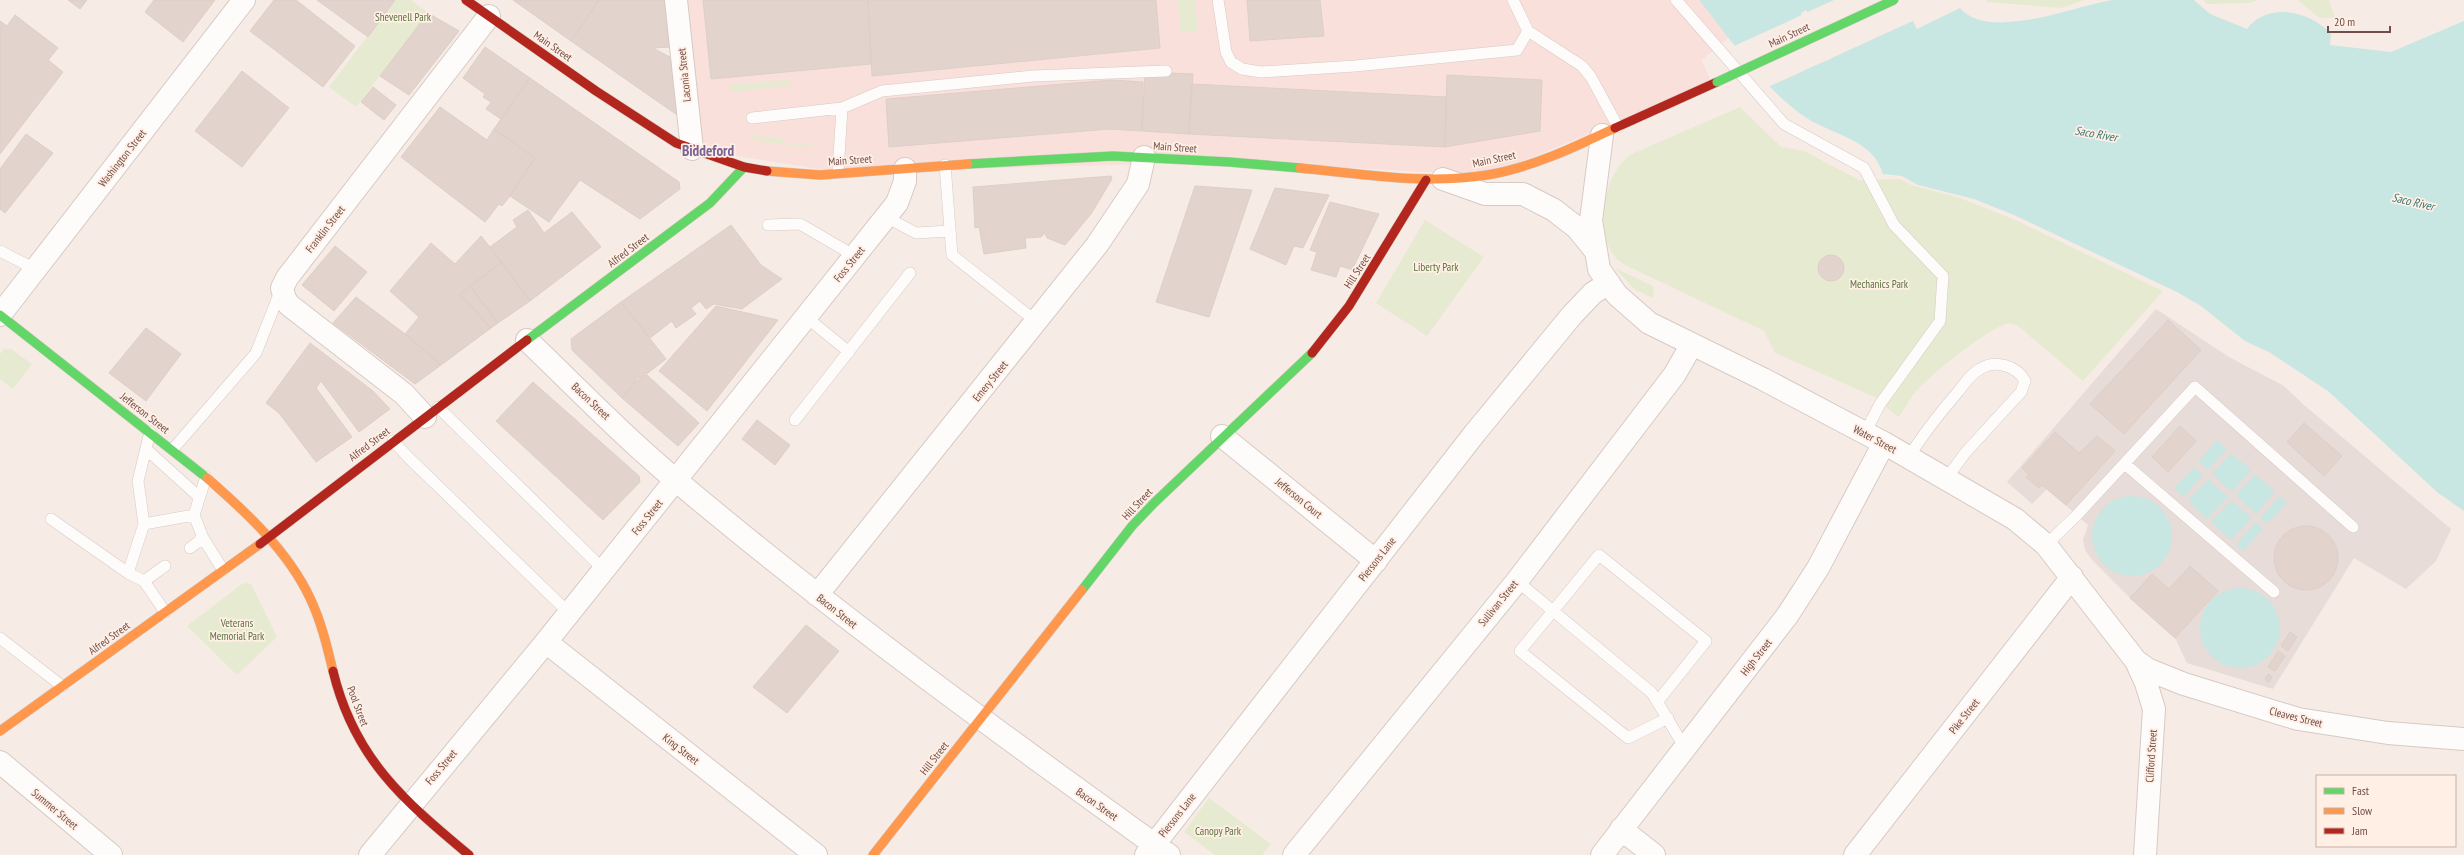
<svg xmlns="http://www.w3.org/2000/svg" width="2464" height="855" font-family="'PT Sans Narrow',sans-serif">
  <style>
    .commercial { fill: #f9e0db }
    .industrial { fill: #e7dcd7 }
    .green { fill: #e6ead0 }
    .water { fill: #c8e6e2; fill-rule: evenodd }
    .pier { fill: #f6ece5 }
    .building { fill: #e2d3cd; stroke: #decec8 }
    .lines { fill: none; stroke-linecap: round; stroke-linejoin: round }
    .lane-casing { stroke: #d7c9c4; stroke-width: 12 }
    .street-casing { stroke: #d7c9c4; stroke-width: 24 }
    .fast-casing { stroke: #d6c8c2; stroke-width: 10 }
    .slow-casing { stroke: #d6c8c2; stroke-width: 10 }
    .jam-casing { stroke: #d6c8c2; stroke-width: 10 }
    .lane { stroke: #fefcfb; stroke-width: 11 }
    .street { stroke: #fefcfb; stroke-width: 22 }
    .fast { stroke: #63d668; stroke-width: 9 }
    .slow { stroke: #ff974d; stroke-width: 9 }
    .jam { stroke: #b3261e; stroke-width: 9 }
    .fast-bridge-casing { stroke: #d4c7c3; stroke-width: 10; stroke-linecap: butt }
    .fast-bridge { stroke: #63d668; stroke-width: 9 }
    .labels { text-anchor: middle; stroke-width: 3.5; stroke-linejoin: round; paint-order: stroke }
    .park-label { font-size: 11px; fill: #58723d; stroke: #ffefe5 }
    .street-label { font-size: 11px; fill: #714e48; stroke: #ffefe5 }
    .water-label { font-size: 12px; font-style: italic; fill: #3c7775; stroke: #ffefe5 }
    .district-label { font-size: 15px; font-weight: bold; fill: #7a6395; stroke: #ffefe5 }
  </style>
  <rect width="100%" height="100%" fill="#f6ece5"/>
  <!-- commercial -->
  <path class="commercial" d="M676,0h1023l30,37 -27,23 10,24 -224,91 -259,-13 -391,10 -146,-23z"/>
  <!-- industrial -->
  <path class="industrial" d="M2156,309l73,48 55,29 20,19 147,124 -15,32 -30,28 -52,-31 -81,131 -86,-26 -12,-25 -45,-40 -38,-38 -7,-10 -2,-10 5,-15 -41,-36 -15,15 -25,-22z"/>
  <!-- green -->
  <path class="green" d="M395,0h16l17,13 -72,94 -27,-20z
    M1178,0h17l3,31 -17,2z
    M1987,0h97l-23,8 -75,-6z
    M2203,0h54l-8,3 -42,1z
    M2298,0h31l6,18h-16z
    M789,80v5l-57,7 -3,-7z
    M1740,107l41,40 23,4 55,29 41,-1 11,6 49,13 53,21 150,72 -80,90 -65,-55 -10,-3c-25,9 -79,52 -96,73 -4,6 -8,14 -13,21 -7,-3 -15,-13 -22,-19l-102,-45 -11,-22 -139,-66c-35,-18 -24,-96 9,-112z
    M748,135l35,4 3,4h27l-1,3c-11,0 -61,-3 -64,-11z
    M1425,220l59,37 -57,79 -51,-33z
    M1615,268l38,18 1,9 -2,3 -18,-9z
    M4,349h7l21,15 -19,25 -13,-10v-25z
    M247,583l4,1 26,53 -40,38 -50,-49 55,-42z
    M1209,798l62,46 -9,11h-47l-31,-23z"/>
  <!-- water -->
  <path class="water" d="M1699,0h204l14,29 43,-21c29,34 115,-2 152,-8 21,0 59,0 82,0l16,14 37,15c20,-27 63,-19 84,5l-1,11 61,7 73,-31v490l-27,-19 -109,-101 -59,-39 -24,-11 -44,-35 -24,-14 -163,-77 -40,-16 -56,-14 -16,-9 -19,-2c-10,-35 -51,-39 -78,-57 -42,-29 -74,-77 -106,-117zM1806,10l25,49 -5,2 -25,-48z
    M2217,440l10,9 -19,21 -10,-8z
    M2231,453l20,17 -19,22 -20,-18z
    M2194,467l9,8 -19,22 -10,-8z
    M2255,474l20,18 -19,22 -20,-19z
    M2208,479l20,18 -21,22 -19,-18z
    M2092 536a40 40 0 1 1 80 0a40 40 0 1 1-80 0Z
    M2280,496l7,7 -20,21 -7,-6z
    M2231,500l21,18 -21,22 -20,-18z
    M2256,522l7,7 -20,22 -7,-7z
    M2200 628a40 40 0 1 1 80 0a40 40 0 1 1-80 0Z"/>
  <!-- pier -->
  <path class="pier" d="M1834,0h71l10,20 -147,67 -34,-41 70,-32 23,45 1,-1 -23,-45z"/>
  <!-- building -->
  <path class="building" d="M68,0h19l-7,9z
    M154,0h61l-32,42 -38,-30z
    M274,0h22l59,46 -32,41 -73,-56z
    M317,0h78l-27,37z
    M513,0h86l-28,41z
    M599,0h68l3,47 -17,1 17,9 10,60 -109,-76z
    M703,0h165l3,64 -160,15z
    M868,0h288l4,48 -288,28z
    M1247,0h73l4,36 -74,5z
    M428,13l31,18 -50,64 -29,-19z
    M15,15l43,33 -10,12 15,12 -63,82v-133l7,5z
    M485,47l45,31 -29,41 -15,-10 5,-7 -8,-5 2,-3 -22,-16z
    M242,71l47,37 -47,59 -47,-36z
    M1145,72l48,2 -4,60 -47,-3z
    M1447,75l95,5 -2,51 -95,16z
    M530,78l149,104 1,7 -40,30 -60,-39 -31,42 -39,-26 25,-38 -41,-29z
    M1111,80l32,2 -1,49 -32,-2 -221,18 -3,-48z
    M1191,84l255,13 -1,50 -256,-13z
    M373,87l23,18 -12,15 -23,-18z
    M440,107l47,33 7,-11 41,29 -25,38 -8,10 -3,-2 -14,18 -84,-65z
    M26,134l27,19 -48,60 -5,-4v-40z
    M1111,176l1,3 -21,35 -26,31 -18,-7 -2,-5 -4,4 -16,1 1,10 -42,6 -5,-27 -4,1 -2,-41z
    M1195,186l57,4 -43,127 -53,-15z
    M1275,188l54,7 -26,53 -9,-2 -8,19 -36,-16z
    M1330,202l49,12 -27,56 -12,-4 -4,11 -25,-7 6,-18 -7,-2z
    M528,210l16,23 28,-21 29,35 -71,54 -40,-54 27,-20 -4,-7z
    M731,225l30,40 21,14 -40,30 -28,-5 -8,5 -6,-8 -9,7 5,6 -20,14 -4,-7 -22,17 -29,-36z
    M481,236l21,26 -42,32 31,34 -50,37 -36,-31 14,-17 -29,-26 41,-48 24,21z
    M335,246l32,26 -33,39 -32,-26z
    M1818 268a13 13 0 1 1 26 0a13 13 0 1 1-26 0Z
    M502,262l28,39 -32,22 -28,-37z
    M470,286l28,37 -7,5 -31,-34z
    M356,297l49,37 36,31 -26,19 -82,-61z
    M621,302l45,57 -26,20 -1,-2 -17,21 -50,-48 -1,-11z
    M716,306l62,14 -71,91 -48,-40z
    M2168,320l33,30 -77,84 -34,-30z
    M146,328l35,26 -35,47 -37,-28z
    M310,343l63,48 17,18 -31,23 -38,-51 -5,7 36,49 -36,25 -37,-49 -13,-10z
    M647,375l52,48 -21,23 -56,-48 15,-17z
    M533,382l106,94 1,6 -37,38 -107,-99z
    M757,420l33,25 -15,20 -33,-26z
    M2304,423l38,33 -18,20 -37,-34z
    M2180,426l16,15 -28,31 -16,-15z
    M2055,432l24,21 18,-17 18,15 -49,54 -24,-20 -3,3 -13,-11 3,-3 -7,-6z
    M2274 558a32 32 0 1 1 64 0a32 32 0 1 1-64 0Z
    M2190,566l28,25 -43,47 -45,-40 22,-24 17,15z
    M806,625l33,26 -52,62 -34,-26z
    M2290,632l7,5 -9,14 -7,-5z
    M2278,651l7,5 -10,15 -7,-4z
    M2268,674l4,3 -3,5 -4,-3z"/>
  <g class="lines">
    <!-- lane casing -->
    <g class="lane-casing">
      <path id="lane" d="M1218,0l8,52 5,10 11,7 19,3 94,-6 162,-16 11,-19
        M1513,0l15,31 54,35 9,11 27,50
        M1676,0l108,124 80,44 30,57 49,51 -3,45 -60,83 -15,29
        M842,108l40,-17 151,-15 133,-5
        M752,118l90,-10 -4,64
        M945,165l7,90 85,67
        M886,217l30,16 33,-2
        M768,225l32,-1 55,32
        M0,251l35,18
        M806,317l43,35
        M438,407l166,163
        M795,420l115,-147
        M150,432l-12,49 6,43 -16,49 16,8 21,31
        M393,441l16,17 160,155
        M146,449l52,47
        M173,449l83,-96 24,-61
        M1909,457c14,-23 30,-43 48,-64 7,-8 13,-19 23,-24 15,-10 37,-3 45,12l-4,11 -55,60 -20,27
        M2125,464l149,128
        M206,477l-12,38 9,23 20,32
        M51,519l77,54
        M144,524l50,-9
        M2046,545l31,-30 118,-128 158,140
        M190,548l13,-10
        M144,581l21,-15
        M1517,581l135,112 33,55
        M0,638l62,48
        M1658,701l48,-60 -107,-86 -79,96 108,87 40,-20"/>
    </g>
    <!-- street casing -->
    <g class="street-casing">
      <path id="street" d="M676,0l16,149
        M1602,135l-11,85 8,49 18,26 32,28 114,56 121,64 131,76 31,26 90,116 10,22 8,26 -9,146
        M1443,179l42,15h38l31,16 23,18 17,21
        M0,315l244,-315
        M527,340c50,48 98,98 151,142 157,132 324,253 491,373
        M425,417l-21,-23 -115,-89 -4,-6 -3,-11 5,-10 202,-262
        M1222,436l154,125
        M817,595l280,-350 41,-61 6,-27
        M546,642l270,213
        M2136,661l13,9 35,14 114,35 90,14 76,6
        M0,762l111,93
        M1621,829l33,26
        M370,855l176,-213 351,-439 8,-22v-12
        M1146,855l329,-422 97,-118 21,-22 16,-10
        M1294,855l223,-274 158,-207 17,-30
        M1602,855l185,-239 31,-48 66,-125
        M1855,855l217,-278"/>
    </g>
    <!-- fast casing -->
    <g class="fast-casing">
      <path id="fast" d="M968,164l145,-8 116,6 71,6
        M0,315l207,163
        M527,340l183,-137 34,-36
        M1082,590l50,-64 22,-23 158,-150"/>
    </g>
    <!-- slow casing -->
    <g class="slow-casing">
      <path id="slow" d="M1300,168c62,6 125,17 187,7 44,-7 88,-28 128,-47
        M767,171l53,4 148,-11
        M207,478c39,34 81,73 103,120 11,23 17,48 23,73
        M0,731l260,-187
        M873,855l209,-265"/>
    </g>
    <!-- jam casing -->
    <g class="jam-casing">
      <path id="jam" d="M466,0l130,91 80,52 68,24 23,4
        M1615,128l102,-46
        M1312,353l37,-47 77,-126
        M260,544l267,-204
        M333,671c21,87 70,129 136,184"/>
    </g>
    <!-- lane -->
    <use href="#lane" class="lane"/>
    <!-- street -->
    <use href="#street" class="street"/>
    <!-- fast -->
    <use href="#fast" class="fast"/>
    <!-- slow -->
    <use href="#slow" class="slow"/>
    <!-- jam -->
    <use href="#jam" class="jam"/>
    <!-- fast-bridge casing -->
    <g class="fast-bridge-casing">
      <path id="fast-bridge" d="M1717,82l177,-82"/>
    </g>
    <!-- fast-bridge -->
    <use href="#fast-bridge" class="fast-bridge"/>
  </g>
  <g class="labels">
    <!-- park labels -->
    <g class="park-label">
      <text x="403" y="21">Shevenell Park</text>
      <text x="1436" y="271">Liberty Park</text>
      <text x="1879" y="288">Mechanics Park</text>
      <text x="237" y="627">Veterans<tspan x="237" dy="13">Memorial Park</tspan></text>
      <text x="1218" y="835">Canopy Park</text>
    </g>
    <!-- street labels -->
    <g class="street-label">
      <text transform="translate(1789 35) rotate(-25)" y="4">Main Street</text>
      <text transform="translate(553 46) rotate(35)" y="4">Main Street</text>
      <text transform="translate(684 75) rotate(-96)" y="4">Laconia Street</text>
      <text transform="translate(1175 147) rotate(4)" y="4">Main Street</text>
      <text transform="translate(122 158) rotate(-52)" y="4">Washington Street</text>
      <text transform="translate(1494 159) rotate(-12)" y="4">Main Street</text>
      <text transform="translate(850 160) rotate(-4)" y="4">Main Street</text>
      <text transform="translate(325 229) rotate(-52)" y="4">Franklin Street</text>
      <text transform="translate(628 250) rotate(-37)" y="4">Alfred Street</text>
      <text transform="translate(849 264) rotate(-51)" y="4">Foss Street</text>
      <text transform="translate(1357 271) rotate(-57)" y="4">Hill Street</text>
      <text transform="translate(990 381) rotate(-51)" y="4">Emery Street</text>
      <text transform="translate(591 401) rotate(43)" y="4">Bacon Street</text>
      <text transform="translate(145 413) rotate(38)" y="4">Jefferson Street</text>
      <text transform="translate(1875 439) rotate(28)" y="4">Water Street</text>
      <text transform="translate(369 444) rotate(-37)" y="4">Alfred Street</text>
      <text transform="translate(1299 498) rotate(39)" y="4">Jefferson Court</text>
      <text transform="translate(1137 504) rotate(-47)" y="4">Hill Street</text>
      <text transform="translate(647 517) rotate(-51)" y="4">Foss Street</text>
      <text transform="translate(1377 559) rotate(-52)" y="4">Piersons Lane</text>
      <text transform="translate(1498 603) rotate(-51)" y="4">Sullivan Street</text>
      <text transform="translate(837 611) rotate(38)" y="4">Bacon Street</text>
      <text transform="translate(109 638) rotate(-36)" y="4">Alfred Street</text>
      <text transform="translate(1756 657) rotate(-52)" y="4">High Street</text>
      <text transform="translate(358 706) rotate(69)" y="4">Pool Street</text>
      <text transform="translate(1964 716) rotate(-52)" y="4">Pike Street</text>
      <text transform="translate(2296 717) rotate(14)" y="4">Cleaves Street</text>
      <text transform="translate(681 749) rotate(38)" y="4">King Street</text>
      <text transform="translate(2151 756) rotate(-86)" y="4">Clifford Street</text>
      <text transform="translate(934 758) rotate(-52)" y="4">Hill Street</text>
      <text transform="translate(441 767) rotate(-50)" y="4">Foss Street</text>
      <text transform="translate(1097 804) rotate(35)" y="4">Bacon Street</text>
      <text transform="translate(55 809) rotate(40)" y="4">Summer Street</text>
      <text transform="translate(1177 815) rotate(-52)" y="4">Piersons Lane</text>
    </g>
    <!-- water labels -->
    <g class="water-label">
      <text transform="translate(2096 134) rotate(10)" y="4">Saco River</text>
      <text transform="translate(2413 202) rotate(13)" y="4">Saco River</text>
    </g>
    <!-- district labels -->
    <g class="district-label">
      <text x="708" y="156">Biddeford</text>
    </g>
  </g>
  <!-- legend -->
  <rect x="2316" y="775" width="140" height="72" fill="#ffefe5" stroke="#c6afa6"/>
  <rect x="2324" y="788" width="20" height="6" fill="#63d668" stroke="#c6afa6"/>
  <text x="2352" y="795" font-size="12" fill="#714e48">Fast</text>
  <rect x="2324" y="808" width="20" height="6" fill="#ff974d" stroke="#c6afa6"/>
  <text x="2352" y="815" font-size="12" fill="#714e48">Slow</text>
  <rect x="2324" y="828" width="20" height="6" fill="#b3261e" stroke="#c6afa6"/>
  <text x="2352" y="835" font-size="12" fill="#714e48">Jam</text>
  <!-- scale -->
  <path d="M2328 26v6h62v-6" fill="none" stroke="#714e48" stroke-width="2"/>
  <text x="2334" y="26" font-size="12" fill="#714e48" stroke="#ffefe5" stroke-width="3" paint-order="stroke">20 m</text>
</svg>
